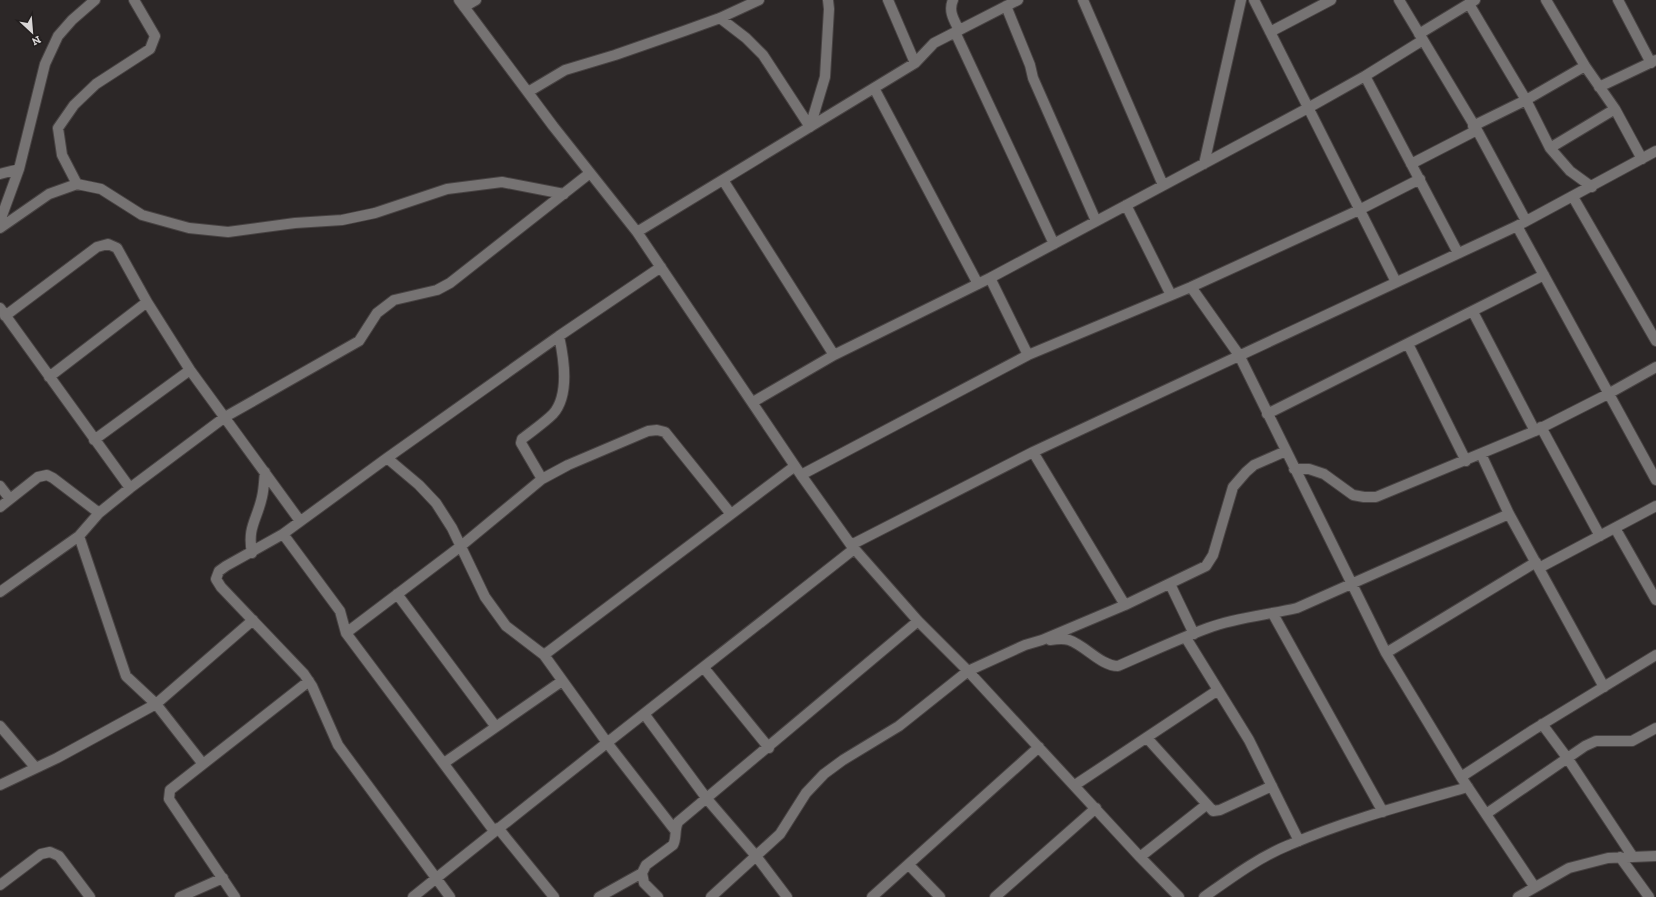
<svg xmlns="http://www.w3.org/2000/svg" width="1656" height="897" font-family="'Zilla Slab',serif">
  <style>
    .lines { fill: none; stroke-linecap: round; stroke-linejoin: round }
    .minor-casing { stroke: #484343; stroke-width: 12 }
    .minor { stroke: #767373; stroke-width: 10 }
  </style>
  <rect width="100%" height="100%" fill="#2c2727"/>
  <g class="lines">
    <!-- minor casing -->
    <g class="minor-casing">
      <path id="minor" d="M459,0l94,126 84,106 164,243 50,70 67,76 50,50 172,186 39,40
        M888,0l27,63
        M953,0c-5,11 1,20 6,30
        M1083,0l80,185
        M1254,0l142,282
        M1399,0l78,130 49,91
        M1546,0l39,66 30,43 27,50
        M1618,0l33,63
        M1469,4l57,96 24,48 20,23 22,16
        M1006,6l24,59 3,13 63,143
        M464,7l12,-7
        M720,18l26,20 17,17 47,72
        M955,32l99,212
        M1270,32l61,-32
        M1419,34l56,-34
        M1365,76l93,177
        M1599,87l57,-27
        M874,88l104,196
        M528,92l37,-22 50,-15 69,-24 36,-13 39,-18
        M1473,126l53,-26 59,-34
        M810,127l15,-50 4,-68 -1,-9
        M1550,148l65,-39
        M1204,164l37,-164
        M1411,164l66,-34
        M0,174l19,-5
        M723,180l111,175
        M77,184l-15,-29 -4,-27 16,-23 22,-21 54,-35 5,-13 -21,-36
        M1573,197l83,144
        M1126,205l45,90
        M0,221l19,-52 26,-105 13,-28 14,-16 23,-20
        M1517,226l139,254
        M0,228l49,-34 28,-10 24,5 41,26 47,13 39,4 67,-9 47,-3 33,-7 72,-24 55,-7 62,12
        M637,232l278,-169 19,-20 84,-43
        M990,278l38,77
        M1191,287l48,68 147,298 75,124 73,109
        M0,308l130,180
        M1473,312l62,119
        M5,316l92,-69 11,-3 9,4 30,54 43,68 110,151
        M1408,344l58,117
        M49,377l98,-75
        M753,402l81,-47 156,-77 318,-170 57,-32 58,-36
        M1267,414l277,-139
        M1541,427l59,109
        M94,440l96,-70
        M1033,452l92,153
        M1481,454l28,60 95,173
        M387,458l32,27 17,18 16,25 33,69 21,29 38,29 64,89 66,85
        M1294,469h15l15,5 29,21 11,2h12l159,-66 73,-37 48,-27
        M801,475l227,-120 163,-68 168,-77 61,-31
        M542,479l-21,-36 1,-4c10,-8 22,-16 31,-25 17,-19 11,-55 6,-78
        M0,486l10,13
        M0,507l38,-30 9,-2 6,3 46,35
        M1615,528l41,72
        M283,534l57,77 6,22 148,198
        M79,536l47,140 30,28 47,60
        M851,545l182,-93 484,-226 139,-75
        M252,553c-5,-26 5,-33 10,-56 2,-8 2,-17 3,-25
        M1539,568l117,-62
        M1170,584l24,50
        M0,592l79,-56 20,-23 31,-25 95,-71 134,-76 18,-28 17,-13 43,-10 13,-7 140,-110
        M397,594l99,133
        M1273,614l110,198
        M346,633l115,-87 81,-67 26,-14 80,-34 9,-1 8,2 66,82
        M1186,638l63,102 50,101
        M1050,640c6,-1 13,-2 19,0 17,6 32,26 49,26 30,-13 60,-27 90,-38 29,-11 60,-13 89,-20l212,-94
        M1386,653l150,-91
        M544,655l251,-189
        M704,668l65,80
        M645,715l62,84 49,57 31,41
        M1542,724l26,35 65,98
        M0,726l35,41
        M1147,738l66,73 7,-1 52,-24
        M444,763l118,-82
        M1461,777l72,-47 123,-75
        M0,785l57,-27 99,-54 97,-84
        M1075,785l143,-95
        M1486,814l99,-68 11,-5h36l24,-13
        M498,828l56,69
        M1140,857l66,-52
        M1620,857l29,40
        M909,865l31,32
        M642,873l2,10 14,14
        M0,885l41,-31 9,-2 9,4 31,41
        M180,897l43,-19
        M235,897l-66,-98 1,-9 139,-109
        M413,897c146,-118 294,-232 441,-348
        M450,897l-112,-152 -26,-59 -8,-12 -83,-87 -5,-8 3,-8 7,-5 57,-32 104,-76 172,-122 102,-69
        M599,897l43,-24 4,-8 27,-20c4,-7 1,-15 5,-23l240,-201
        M711,897l69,-63 26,-41 18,-19 19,-14 56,-34 69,-55 57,-26 17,-5 83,-35 81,-39 7,-11 20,-68 13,-15 8,-7 32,-14
        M872,897l167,-150
        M995,897l101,-89
        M1204,897c27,-19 55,-40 85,-52 58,-25 119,-41 179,-58
        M1518,897l51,-29 39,-10 48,-2"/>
    </g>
    <!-- minor -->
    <use href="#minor" class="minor"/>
  </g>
  <!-- north arrow -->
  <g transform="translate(32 32) rotate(154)" stroke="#221e1e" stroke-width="3" paint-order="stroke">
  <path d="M0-3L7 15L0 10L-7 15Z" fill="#d9d6d6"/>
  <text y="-6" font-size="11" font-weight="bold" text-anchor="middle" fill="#d9d6d6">N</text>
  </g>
</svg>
